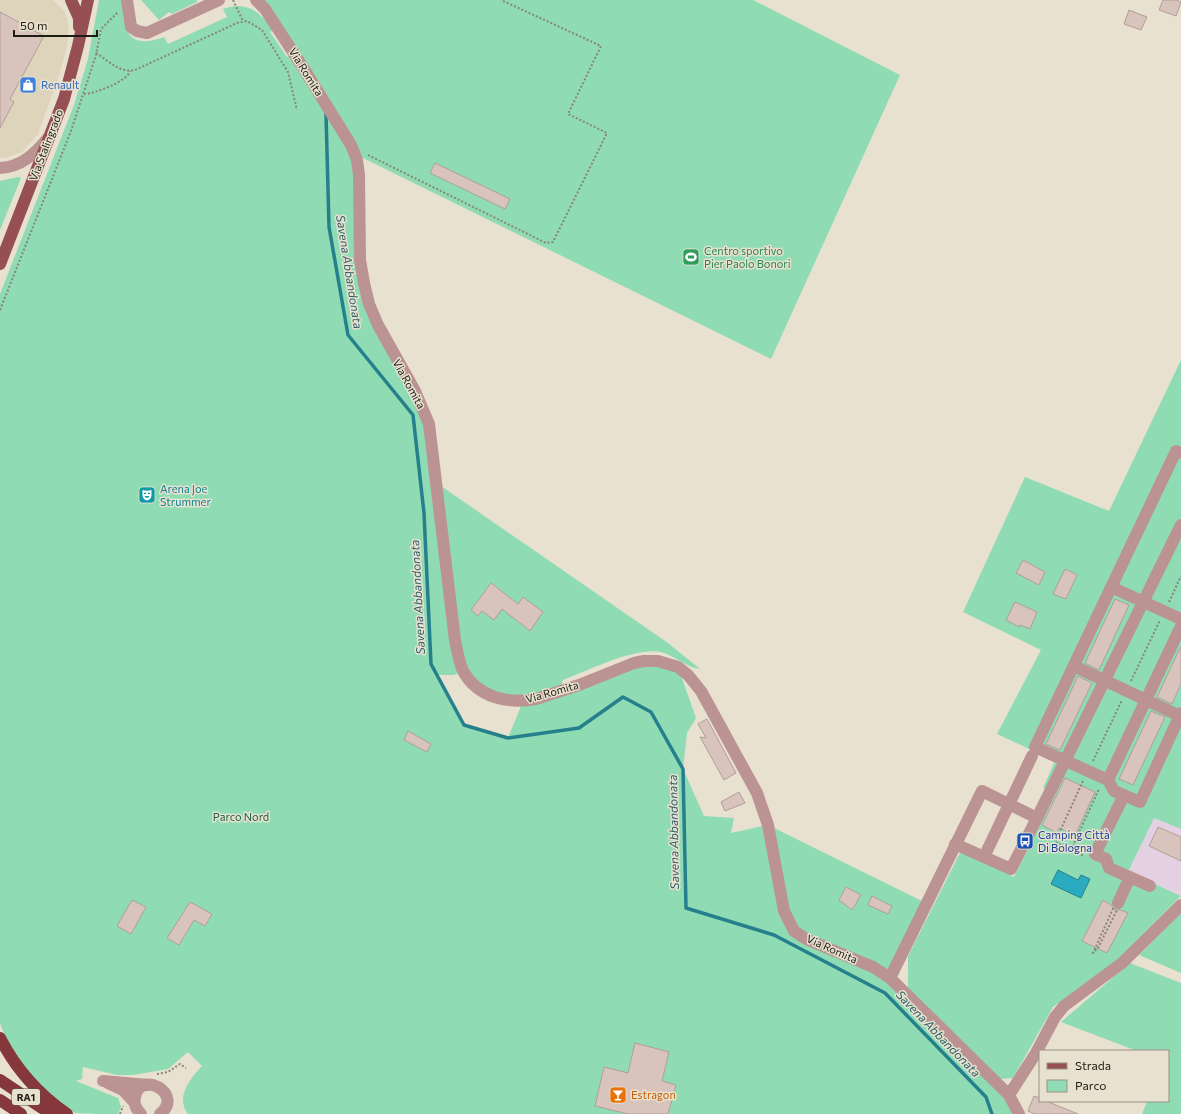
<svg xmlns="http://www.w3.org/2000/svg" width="1181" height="1114" font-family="Commissioner,sans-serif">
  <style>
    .built { fill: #ded4bc }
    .industrial { fill: #e3d1e3 }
    .green { fill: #8edbb4; fill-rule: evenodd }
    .water { fill: #2aabc0; stroke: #26808c }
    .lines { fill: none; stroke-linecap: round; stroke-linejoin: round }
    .stream { stroke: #26808c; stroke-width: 3.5 }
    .building { fill: #d9c4bd; stroke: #b19e97 }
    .path { stroke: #8a8578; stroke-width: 2; stroke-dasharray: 2 2; stroke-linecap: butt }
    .minor { stroke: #bc9393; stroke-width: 12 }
    .major { stroke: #965053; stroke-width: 12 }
    .highway { stroke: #86373c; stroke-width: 12 }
    .labels { text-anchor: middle; stroke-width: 3; stroke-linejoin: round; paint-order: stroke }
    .shield { fill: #e8e1cf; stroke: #5a564c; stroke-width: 1 }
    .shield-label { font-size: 10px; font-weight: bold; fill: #1d1b14 }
    .street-label { font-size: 11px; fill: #1d1b14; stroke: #e8e1cf }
    .shop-label { font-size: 11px; fill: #366cbe; stroke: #e8e1cf; text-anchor: start }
    .leisure-label { font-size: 11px; fill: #27864d; stroke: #e8e1cf; text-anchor: start }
    .culture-label { font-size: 11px; fill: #0d838f; stroke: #e8e1cf; text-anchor: start }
    .park-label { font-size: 11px; fill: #1b5f42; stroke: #e8e1cf }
    .transit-label { font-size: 11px; fill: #164399; stroke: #e8e1cf; text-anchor: start }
    .food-label { font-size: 11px; fill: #c56008; stroke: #e8e1cf; text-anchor: start }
    .water-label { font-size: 12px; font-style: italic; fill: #2c5f68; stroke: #e8e1cf }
  </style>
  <rect width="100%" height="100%" fill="#e8e1cf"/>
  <!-- built -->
  <path class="built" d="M0,0h53l12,12 4,16 -2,18 -8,30 -21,58 -16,18 -17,6h-5z"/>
  <!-- industrial -->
  <path class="industrial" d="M1154,818l27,11v67l-53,-24z"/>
  <!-- green -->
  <path class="green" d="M99,0h23c2,32 6,50 42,37l4,7 59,-27 -4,-8c24,-9 37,3 50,21l-3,2 17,25 3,-2 -26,-55h489l147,75 -129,284 -412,-203 5,127 51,108 26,95 227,157 32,26c-14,-2 -24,-12 -36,-16 -24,-9 -77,18 -101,27l-4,12 75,-29 44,4 18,51 -9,15 -4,36 21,47 30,2 -3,15 37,-8 158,78 -36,75 129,136h-831c-13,-17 2,-35 14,-48l-14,-14 -20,17 -35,6h-16l-34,-8 -1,12 -6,2 42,17 3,9 -3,7c-10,0 -35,0 -43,-1 -29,-14 -65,-60 -75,-90v-729l74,-189 14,-46zM463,670l36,30 24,1 -15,37 -44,-13 -27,-50h17z
    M141,0h56v2l-25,12 -3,-2 -10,8z
    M18,177l3,1 -21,52v-49z
    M1181,360v469l-27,-11 -26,54 53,24 -64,64 -64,47 -40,71 -13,1 -92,-89v-34l53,-105 53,26 42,-84 -13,-5 12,-27 -58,-27 44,-84 -78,-38 62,-135 84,34z
    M1181,913v60l-42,-18z
    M1130,963l51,20v131h-39l5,-13h21v-50h-31l-76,-29z"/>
  <!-- water -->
  <path class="water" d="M1058,870l20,10 3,-5 9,4 -9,19 -30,-14z"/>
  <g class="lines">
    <!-- stream -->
    <path class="stream" d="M326,114l3,113 19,108 65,80 11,98 7,151 33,61 44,13 71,-10 44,-31 28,15 32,57 3,139 88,27 111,58 101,104 6,17"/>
  </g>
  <!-- building -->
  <path class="building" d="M1163,0h13l5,2 -5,14 -17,-6z
    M1129,10l18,7 -6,13 -17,-6z
    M0,12l44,24 -34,63 4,3 -14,26z
    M435,163l75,36 -5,10 -75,-36z
    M1023,560l22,12 -6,13 -23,-12z
    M1065,569l12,6 -11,24 -13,-5z
    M491,583l27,21 5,-7 20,15 -13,19 -28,-22 -8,11 -12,-9 -4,5 -7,-6z
    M1115,599l14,6 -30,65 -14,-7z
    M1015,602l22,10 -7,17 -10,-4 -1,2 -13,-7z
    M1181,646v38l-9,20 -15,-7z
    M1078,676l14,7 -32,67 -14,-6z
    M1151,711l14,6 -32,68 -14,-6z
    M707,719l29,54 -12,7 -24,-43 6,1 -8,-14z
    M408,731l23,13 -4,8 -23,-12z
    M1065,778l30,14 -20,44 -16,-8 -2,5 -15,-8z
    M739,792l6,11 -20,8 -4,-9z
    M1158,827l23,10v24l-32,-15z
    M846,887l15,8 -9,15 -13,-10z
    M872,896l20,10 -4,8 -20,-9z
    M132,900l14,7 -15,27 -14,-8z
    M1103,900l8,5 4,5h6l7,3 -21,40 -25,-12z
    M190,902l22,12 -7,12 -11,-6 -15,25 -12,-7z
    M635,1043l34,9 -7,29 14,4 -8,29h-40l-33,-8 9,-39 24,6z
    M1034,1096l6,2v3h6l32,13h-43l-7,-3z"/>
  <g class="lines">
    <!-- path -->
    <path class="path" d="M233,0l10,21
      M96,53c13,8 23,20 39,17l102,-47 10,-2 15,9 26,42 9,38
      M84,94c10,0 44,-13 46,-23
      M368,155l178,88 7,-1 54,-109 -39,-19 33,-68 -100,-46
      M0,310l71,-179 25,-76 5,-26 17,-17
      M1169,602l12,-26
      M1131,681l29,-61
      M1093,761l29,-61
      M1083,781l-28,61 29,14
      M1071,850l28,-61
      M1116,902l4,2 -22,44 -5,5z
      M157,1074l11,-2 12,-8 6,4
      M120,1114l3,-8"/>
    <!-- minor -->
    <path class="minor" d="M127,0l4,27 6,4 10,2 72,-33
      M256,0l9,9 39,60 47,76 6,15 2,15 1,85 4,23 5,21 9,21 37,66 14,33 26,216c2,10 4,22 8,31 15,27 45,33 73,28l43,-14 55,-22 10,-2h14l20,6 10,8 13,16 56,102 11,32 16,86 10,20 12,8 67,28 17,11 119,117 10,19
      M0,168c21,-1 35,-14 48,-30
      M1181,453l-5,-2 -141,296 73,33 73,-154
      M1111,587l70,32
      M1074,666l106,50
      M1108,780l6,11 26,11 41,-89
      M1124,795l-29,59 11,5 3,9 41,18
      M1037,818l144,-293
      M984,857l48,-101
      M1118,903l12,-26
      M890,978l92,-187 55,27 -26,51 -56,-25
      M103,1081l45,4
      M108,1083l15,7 11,12
      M1009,1095l27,-42 19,-36 9,-11 58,-43 59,-58
      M141,1114c-4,-4 -8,-10 -6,-17 5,-28 50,-3 25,17"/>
    <!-- major -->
    <path class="major" d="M71,0l8,18v9
      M0,264l64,-165 14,-53 10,-46"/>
    <!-- highway -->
    <path class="highway" d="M0,1038c16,31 38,56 67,76
      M0,1080l51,34
      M0,1100l21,14"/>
  </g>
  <!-- icons -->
  <defs>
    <g id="shop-square" transform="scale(0.9)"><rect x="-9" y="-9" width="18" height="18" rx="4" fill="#3f7fe0" stroke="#e8e1cf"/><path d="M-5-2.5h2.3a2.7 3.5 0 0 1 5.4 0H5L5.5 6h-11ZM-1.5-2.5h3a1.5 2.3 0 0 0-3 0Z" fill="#fff"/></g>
    <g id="stadium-square" transform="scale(0.9)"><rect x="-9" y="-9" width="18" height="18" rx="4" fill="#2e9e5b" stroke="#e8e1cf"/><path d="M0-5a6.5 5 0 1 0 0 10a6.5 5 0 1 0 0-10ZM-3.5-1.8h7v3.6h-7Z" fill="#fff"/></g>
    <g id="theatre-square" transform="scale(0.9)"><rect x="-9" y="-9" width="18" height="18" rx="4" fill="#0f9aa8" stroke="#e8e1cf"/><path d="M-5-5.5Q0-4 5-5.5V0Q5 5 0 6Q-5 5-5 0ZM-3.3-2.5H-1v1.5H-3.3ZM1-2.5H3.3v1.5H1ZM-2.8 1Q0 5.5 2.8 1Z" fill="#fff"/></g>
    <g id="bus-square" transform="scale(0.9)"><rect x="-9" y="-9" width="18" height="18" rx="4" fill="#1a4fb4" stroke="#e8e1cf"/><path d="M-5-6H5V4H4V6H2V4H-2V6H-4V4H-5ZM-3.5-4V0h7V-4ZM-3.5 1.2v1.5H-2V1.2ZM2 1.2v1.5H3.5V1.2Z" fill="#fff"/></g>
    <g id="bar-square" transform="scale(0.9)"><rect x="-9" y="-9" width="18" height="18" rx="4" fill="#e8710a" stroke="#e8e1cf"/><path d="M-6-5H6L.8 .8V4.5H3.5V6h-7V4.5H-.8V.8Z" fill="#fff"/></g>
  </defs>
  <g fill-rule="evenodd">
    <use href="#shop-square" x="28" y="85"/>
    <use href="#stadium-square" x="691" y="257"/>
    <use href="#theatre-square" x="147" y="495"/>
    <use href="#bus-square" x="1025" y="841"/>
    <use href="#bar-square" x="618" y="1095"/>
  </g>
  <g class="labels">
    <!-- shield labels -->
    <rect class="shield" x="12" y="1089" width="28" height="16" rx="3"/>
    <g class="shield-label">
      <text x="26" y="1101">RA1</text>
    </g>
    <!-- street labels -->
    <g class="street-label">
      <text transform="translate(306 72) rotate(58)" y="4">Via Romita</text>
      <text transform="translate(46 145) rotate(-69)" y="4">Via Stalingrado</text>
      <text transform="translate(409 384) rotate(61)" y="4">Via Romita</text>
      <text transform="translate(552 692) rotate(-16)" y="4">Via Romita</text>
      <text transform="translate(832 949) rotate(24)" y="4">Via Romita</text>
    </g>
    <!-- shop labels -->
    <g class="shop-label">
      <text x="41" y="89">Renault</text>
    </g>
    <!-- leisure labels -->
    <g class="leisure-label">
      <text x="704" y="255">Centro sportivo<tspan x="704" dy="13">Pier Paolo Bonori</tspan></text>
    </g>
    <!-- culture labels -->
    <g class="culture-label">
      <text x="160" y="493">Arena Joe<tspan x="160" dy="13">Strummer</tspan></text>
    </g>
    <!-- park labels -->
    <g class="park-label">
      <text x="241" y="821">Parco Nord</text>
    </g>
    <!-- transit labels -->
    <g class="transit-label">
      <text x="1038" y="839">Camping Città<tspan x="1038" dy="13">Di Bologna</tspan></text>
    </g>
    <!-- food labels -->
    <g class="food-label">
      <text x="631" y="1099">Estragon</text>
    </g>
    <!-- water labels -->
    <g class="water-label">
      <text transform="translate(349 272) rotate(81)" y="4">Savena Abbandonata</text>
      <text transform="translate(418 597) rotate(-93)" y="4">Savena Abbandonata</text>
      <text transform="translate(674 832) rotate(-91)" y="4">Savena Abbandonata</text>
      <text transform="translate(938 1034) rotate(46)" y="4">Savena Abbandonata</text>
    </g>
  </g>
  <!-- legend -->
  <rect x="1039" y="1050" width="130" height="52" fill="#e8e1cf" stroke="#979284"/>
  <rect x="1047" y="1063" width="20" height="6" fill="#965053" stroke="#979284"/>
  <text x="1075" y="1070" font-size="12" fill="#1d1b14">Strada</text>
  <rect x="1047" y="1080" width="20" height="12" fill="#8edbb4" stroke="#979284"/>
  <text x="1075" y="1090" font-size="12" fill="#1d1b14">Parco</text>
  <!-- scale -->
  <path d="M14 30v6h83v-6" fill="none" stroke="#1d1b14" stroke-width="2"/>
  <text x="20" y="30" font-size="12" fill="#1d1b14" stroke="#e8e1cf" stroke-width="3" paint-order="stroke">50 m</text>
</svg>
